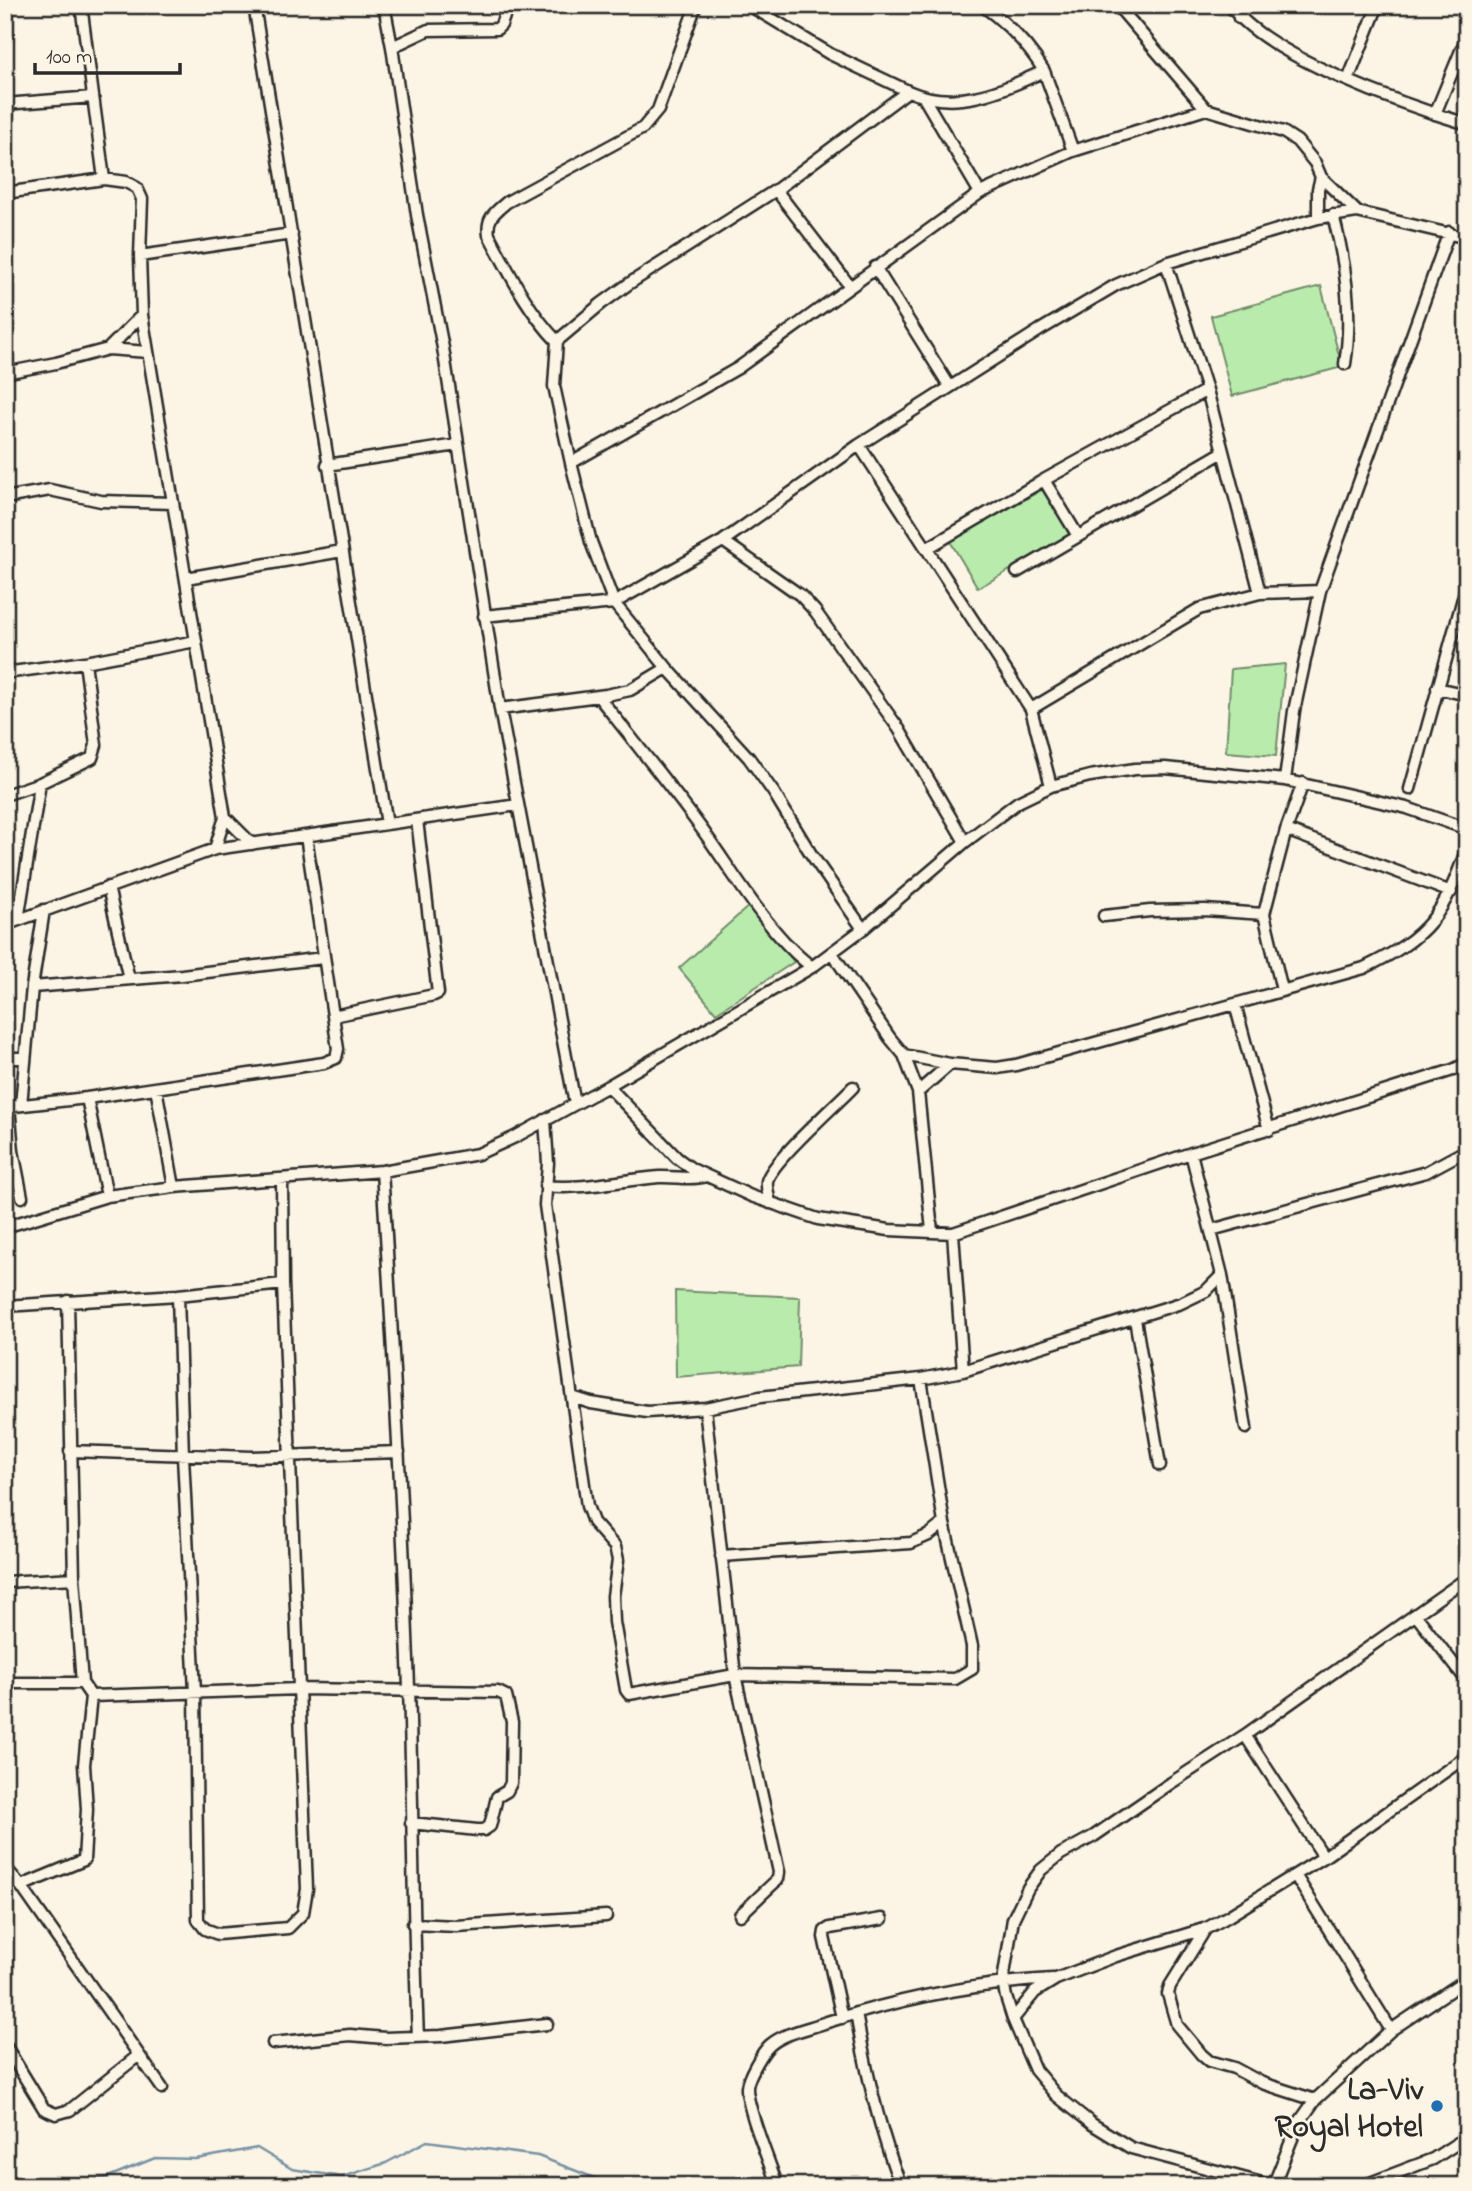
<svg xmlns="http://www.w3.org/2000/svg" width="1472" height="2191" font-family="'Indie Flower',sans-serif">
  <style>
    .green { fill: #b9ecac; stroke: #728c6c; stroke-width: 2 }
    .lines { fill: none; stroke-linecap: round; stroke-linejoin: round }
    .stream { stroke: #7792a5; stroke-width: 2.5 }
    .minor-casing { stroke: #2b2b2b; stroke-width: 15 }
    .minor { stroke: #fcf5e5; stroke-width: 10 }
    .poi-dot { fill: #1f6fb2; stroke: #fcf5e5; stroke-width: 2.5 }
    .labels { text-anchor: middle; stroke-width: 5; stroke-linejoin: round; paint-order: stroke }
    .poi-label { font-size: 32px; font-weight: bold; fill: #2b2b2b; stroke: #fcf5e5; text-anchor: end }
  </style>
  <rect width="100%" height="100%" fill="#fcf5e5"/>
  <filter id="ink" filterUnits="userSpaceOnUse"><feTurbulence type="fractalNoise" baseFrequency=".0143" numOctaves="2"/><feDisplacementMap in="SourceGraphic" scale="14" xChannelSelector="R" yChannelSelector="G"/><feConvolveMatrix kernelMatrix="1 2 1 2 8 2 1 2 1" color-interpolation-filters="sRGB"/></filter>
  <g filter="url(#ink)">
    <!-- green -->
    <path class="green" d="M1321,286l21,81 -110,29 -21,-80z
      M1047,487l26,48 -95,53 -28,-47z
      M1285,664l-9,92 -50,-4 5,-83z
      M750,905l44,57 -78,51 -37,-45z
      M675,1291l125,6 -2,70 -122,10z"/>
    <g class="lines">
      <!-- stream -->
      <path class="stream" d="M60,2186l48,-9 47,-19 41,1 61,-11 35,21 50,8 44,-14 41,-22 111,15 77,30"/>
      <!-- minor casing -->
      <g class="minor-casing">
        <path id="minor" d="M81,5l23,174
          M254,5l133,819
          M384,5l8,42 25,168 26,133 57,361 75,395
          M749,5l81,49 78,37
          M982,5c26,19 46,39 62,66
          M1117,5l89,104
          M1230,5c35,51 177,101 237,119
          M1239,18l7,-13
          M392,47l36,-17 69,-1 4,-4 7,-20
          M1348,80l30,-75
          M924,98l56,95
          M5,104l88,-7
          M1435,114l32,-78
          M5,193l99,-14 22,3 11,6 5,11 -2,57 2,59 83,502 -10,32
          M1333,215c13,49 20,99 12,149
          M1318,218v-29l3,-12
          M140,256l152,-22
          M1166,263l41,127 53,203
          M875,267l75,120
          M849,285l-73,-95 132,-99c48,21 93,0 136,-20l29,80
          M557,341c-30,-31 -48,-69 -68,-106 -3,-17 6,-23 18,-33l136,-74 15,-18 38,-105
          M108,349l34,-34
          M5,373l51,-10 52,-14 40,3
          M859,445l172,264 20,77
          M571,463l-17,-77 3,-45 44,-37 29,-21 146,-93
          M327,465l130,-20
          M1044,480l34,56
          M5,498l45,-8 51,11 72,2
          M723,541l77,54 15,16 84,118 66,113
          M926,549l118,-69 163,-90
          M1017,572l206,-120
          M186,578l156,-27
          M484,616l130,-13 109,-62 136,-96 181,-115 76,-45 50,-22 152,-45 39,-6 110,26
          M5,673l80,-11 111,-21
          M1437,688l30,7
          M598,696c35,44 70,87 103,132 32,44 68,107 111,139
          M500,709l106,-14 24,-5 37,-22
          M1031,709l168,-100 61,-16 60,-2
          M1285,780l9,-69 26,-120 129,-359
          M1410,789l57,-205
          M5,795l35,-12 52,-25 4,-13 -11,-83
          M225,817l27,27
          M1286,830l165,62
          M108,887l21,92
          M1104,916l46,-5 55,-1 59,4
          M18,920l22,-137
          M5,925l210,-76 303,-44
          M863,929l-52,-75 -37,-61 -25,-35 -82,-90 -53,-65 -23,-61 -20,-79 167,-95 242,-175 93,-42 133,-42 77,23 14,9 18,22 6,14 36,35
          M832,953l58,85 14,17 46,9 47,4 19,-3 348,-97c65,-31 80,-54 103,-120
          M32,987l150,-12 141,-17
          M1282,990l-18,-76 22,-84 17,-47
          M1235,1004l34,126
          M333,1016l101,-21 4,-2 -21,-173
          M904,1055l14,37 14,139
          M5,1058h19
          M608,1086l69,72 15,11 59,27 67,23 71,11 64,3 238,-80 262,-83 14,-7
          M156,1088l18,99
          M918,1092l32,-28
          M87,1098l20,98
          M21,1105l11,-118 12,-77
          M9,1106l4,45 9,46
          M5,1107l82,-9 237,-35 12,-5 2,-9 -32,-213
          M545,1120l3,43 -3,42 42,301 6,16 22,25 3,13 -5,36 1,26 12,68 3,4 106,-19 220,4 17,-10v-23l-28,-123 -23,-144
          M382,1171c11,173 21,345 27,517 4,117 4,233 9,349
          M545,1186c39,4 75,-6 114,-9 18,-1 29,4 48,-1
          M770,1203c-1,-7 -4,-15 -3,-22 5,-20 69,-76 86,-94
          M5,1227l102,-31 67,-9 208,-16 96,-17 37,-17 93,-51 204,-119 51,-38 102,-87 53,-40 33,-16 39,-10 45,-7 30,-1 120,12 122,28 60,21
          M1211,1230l215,-58 41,-22
          M953,1233l10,138
          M1222,1275l24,153
          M178,1295l5,161 12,236 3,228 7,9 13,5 70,-6 15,-15 4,-24 -24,-605 -1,-104
          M5,1306l173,-11 105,-11
          M1135,1319l25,146
          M572,1397l19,6 56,9 58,-4 55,-11 161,-18 42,-8 218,-68 25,-12 16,-16 -31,-122
          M705,1408l30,267 44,197 -1,7 -38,36
          M70,1451l182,6 147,-5
          M721,1556l190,-13 18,-8 15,-12
          M5,1582l69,-4
          M1415,1614l52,67
          M5,1683h77
          M91,1696l209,-7 198,3 8,4 6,26 -1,61 -4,8 -10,6 -7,29 -6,4h-7l-66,-7
          M1245,1735l79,122
          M5,1867l16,19 141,202
          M1295,1875l96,155
          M21,1886l63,-26 3,-51 -3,-44 7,-69 -9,-13 -8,-105 -6,-277
          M413,1924l43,2 150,-10
          M1206,1928l-36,58 -2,8 9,31 25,30 7,6 25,7 28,15 53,17
          M856,2013c10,59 23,117 45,173
          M842,2018l-18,-81 1,-6 5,-3 52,-9
          M1013,2019l22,-27 21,-13 60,-23 91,-28 20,-11 97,-60 143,-101
          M273,2043l77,-8 35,3 56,-2 106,-12
          M5,2045l39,64 12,5 14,-4 69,-55
          M775,2179c-7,-20 -29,-74 -28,-92 1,-10 15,-35 23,-42 14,-12 37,-16 54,-22 75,-24 151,-40 229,-44
          M1273,2186l-142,-38 -39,-24 -36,-29 -21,-25 -22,-51 -7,-22 -3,-16 10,-62 15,-31 13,-18 20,-16 33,-18 77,-53 74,-48 222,-157
          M1273,2186l25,-62 17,-24 76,-70 76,-51
          M1362,2186l71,-27 34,-22"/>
      </g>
      <!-- minor -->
      <use href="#minor" class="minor"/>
    </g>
  </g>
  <!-- markers -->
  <circle class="poi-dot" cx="1437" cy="2106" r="7"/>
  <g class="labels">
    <!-- poi labels -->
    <g class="poi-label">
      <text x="1423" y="2099">La-Viv<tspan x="1423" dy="37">Royal Hotel</tspan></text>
    </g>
  </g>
  <!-- margin -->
  <rect width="1472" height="2191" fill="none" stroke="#fcf5e5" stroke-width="28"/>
  <rect x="14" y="14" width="1444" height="2163" fill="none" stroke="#2b2b2b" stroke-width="2.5" filter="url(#ink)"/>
  <!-- scale -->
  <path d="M35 63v10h145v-10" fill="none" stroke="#2b2b2b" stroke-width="3.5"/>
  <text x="46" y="63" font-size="21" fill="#2b2b2b" stroke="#fcf5e5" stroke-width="5" paint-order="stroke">100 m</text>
</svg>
